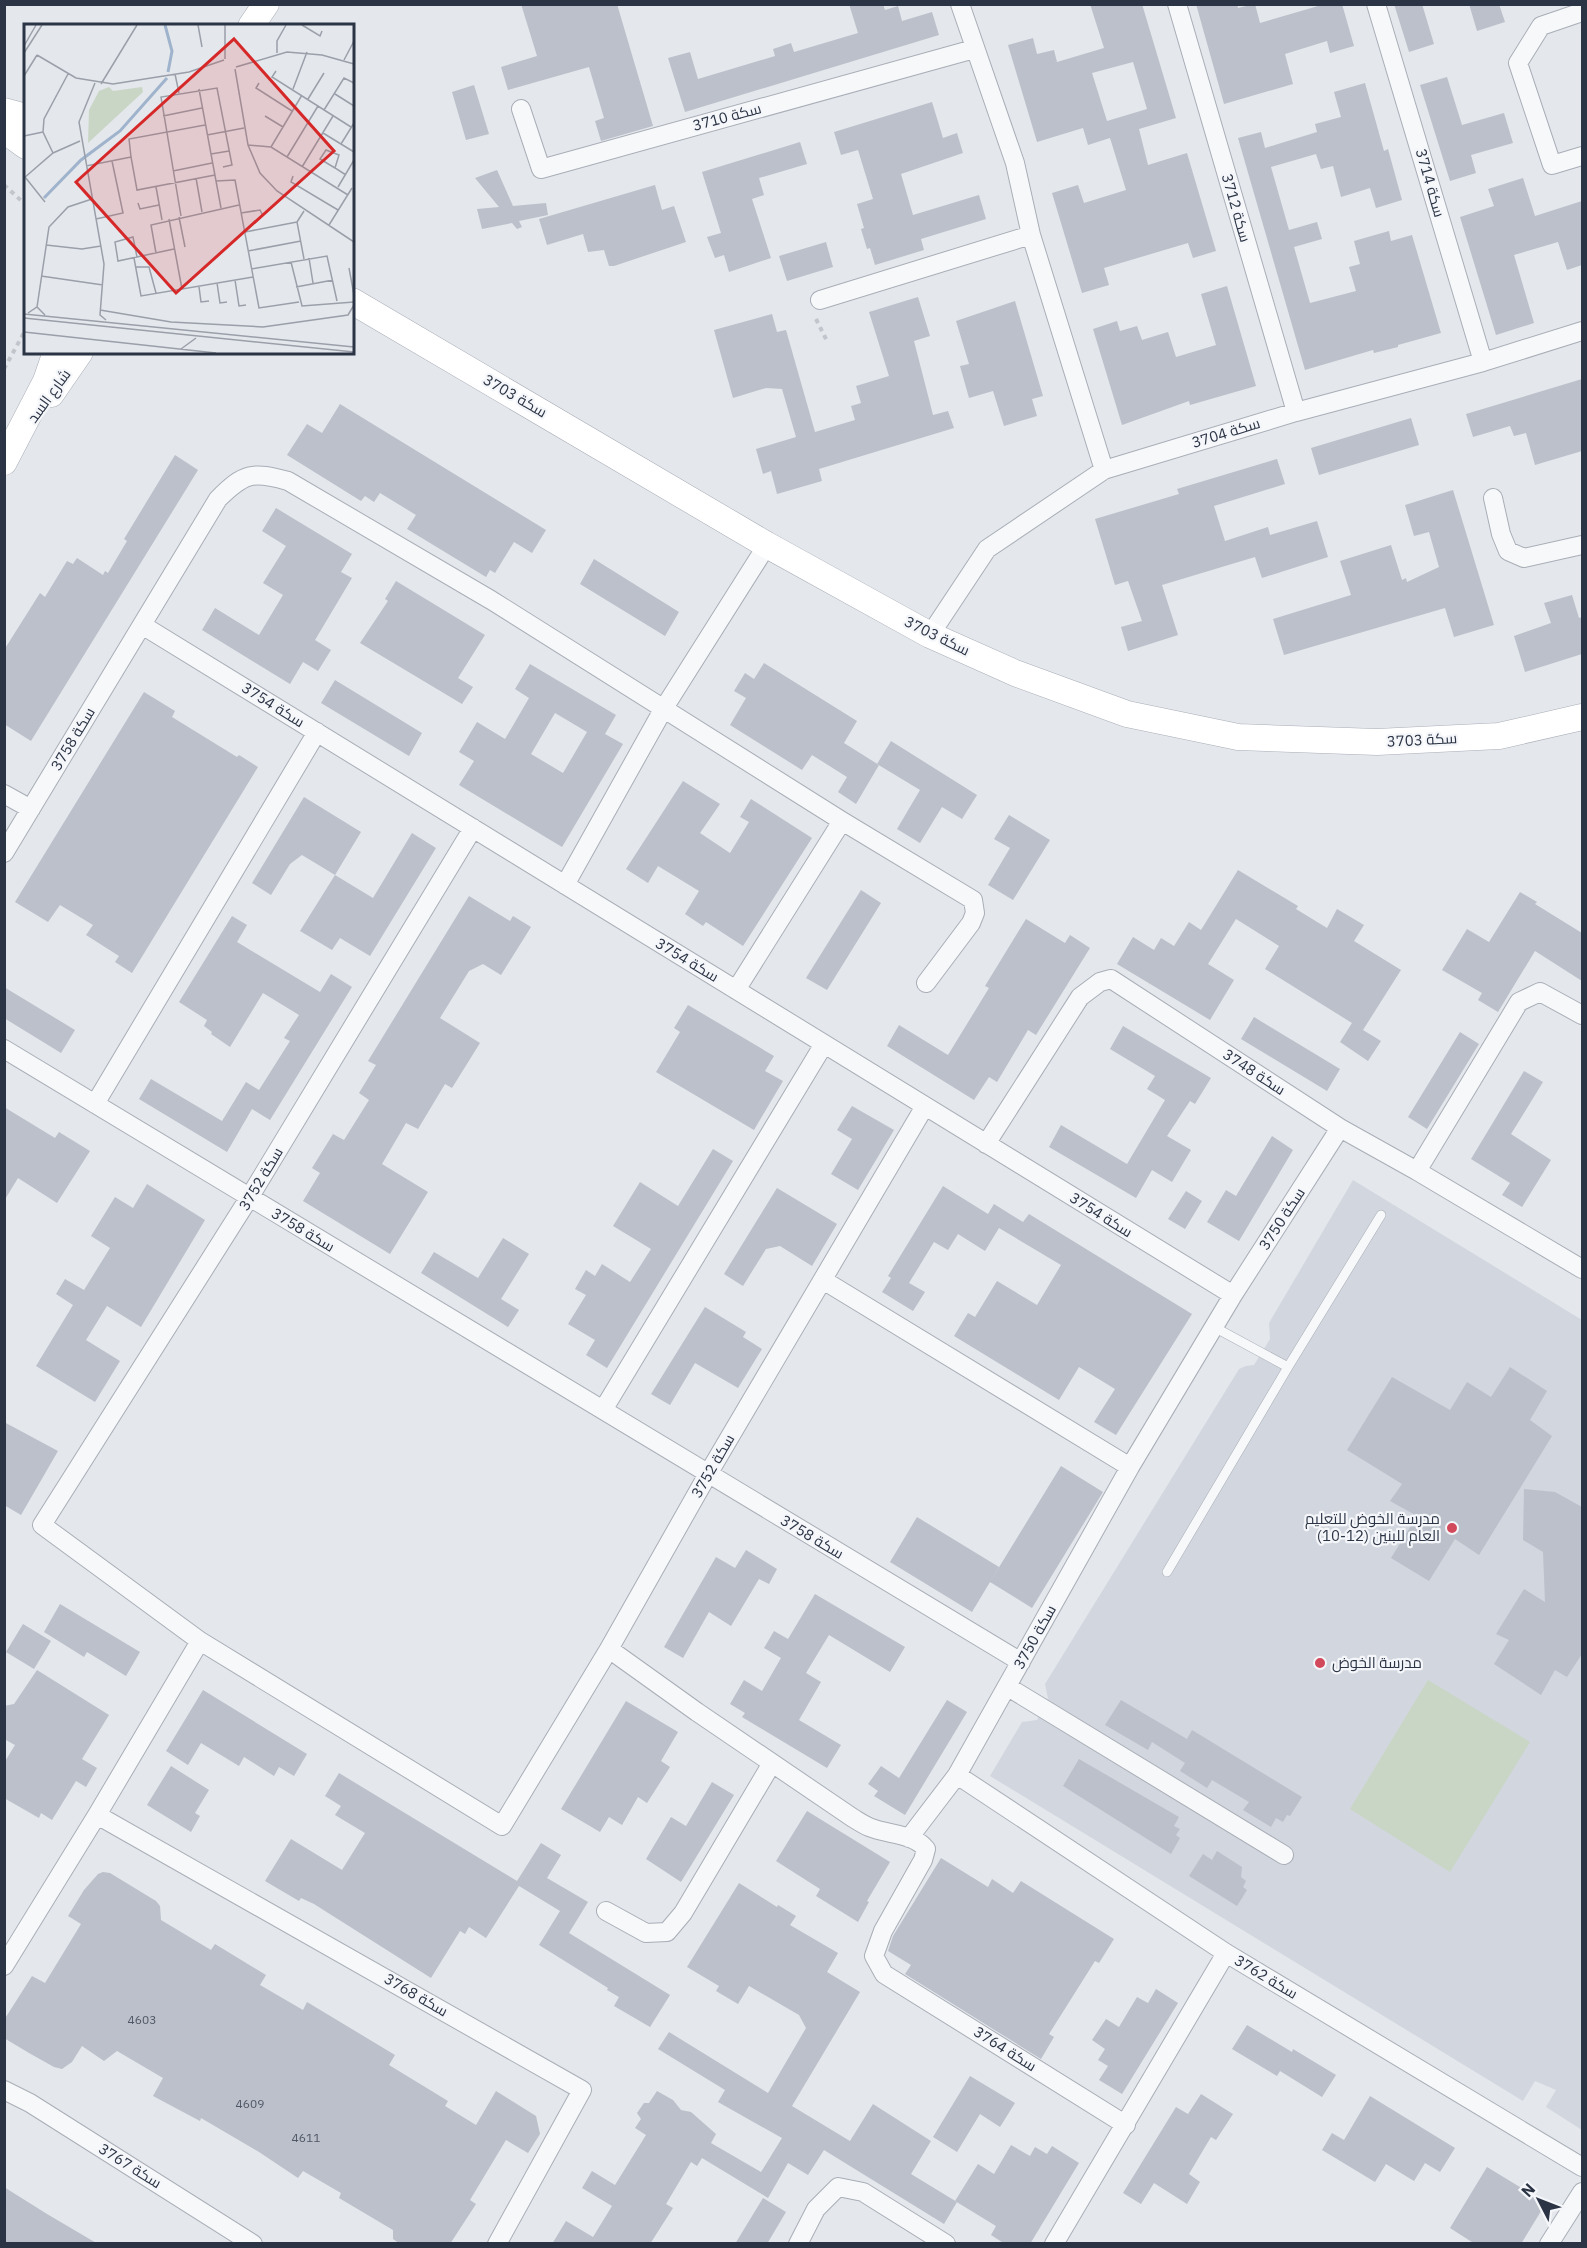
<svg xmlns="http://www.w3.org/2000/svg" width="1587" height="2248" font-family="'IBM Plex Sans',Cairo,sans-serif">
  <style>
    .built { fill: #d2d6de }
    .grass { fill: #c9d6c5 }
    .building { fill: #bbc0ca; fill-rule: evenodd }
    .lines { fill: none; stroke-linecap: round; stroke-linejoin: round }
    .lane-casing { stroke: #a9aeb7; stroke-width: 10 }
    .street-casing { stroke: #a9aeb7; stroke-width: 20 }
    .secondary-casing { stroke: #a9aeb7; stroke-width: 27 }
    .path { stroke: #c2c5cb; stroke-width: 4; stroke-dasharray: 4.5 4.5; stroke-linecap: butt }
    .lane { stroke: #f7f8fa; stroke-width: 9 }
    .street { stroke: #f7f8fa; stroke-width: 18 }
    .secondary { stroke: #fff; stroke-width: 26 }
    .poi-dot { fill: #d1495b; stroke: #f4f6f9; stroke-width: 2 }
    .labels { text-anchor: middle; stroke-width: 4.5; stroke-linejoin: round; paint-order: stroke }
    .number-label { font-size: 12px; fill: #4f5766 }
    .street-label { font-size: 15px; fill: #2b3445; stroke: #f4f6f9 }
    .poi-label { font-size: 15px; fill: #2b3445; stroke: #f4f6f9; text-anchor: end }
    .inset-river { fill: none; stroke: #9fb4cc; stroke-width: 3 }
    .inset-road { fill: none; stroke: #9a9fa9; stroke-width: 1.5 }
    .view { fill: #d62828; fill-opacity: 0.15; stroke: #d62828; stroke-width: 3 }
    .inset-edge { fill: none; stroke: #2b3445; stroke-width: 3 }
  </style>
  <rect width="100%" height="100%" fill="#e4e7ec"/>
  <!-- built -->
  <path class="built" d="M1353,1180l229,140v810l-36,-23 10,-17 -21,-9 -12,20 -533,-325 32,-54 15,-2 11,-22 -3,-14 194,-315 7,-3 8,-1 16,-26 -1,-16z"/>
  <!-- grass -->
  <path class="grass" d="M1428,1680l102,62 -80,130 -100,-63z"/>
  <!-- building -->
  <path class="building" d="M521,4h96l36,122 -52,15 -6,-20 9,-3 -15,-51 -81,23 -7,-23 36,-11z
    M849,4h34l2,6 13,-4 4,15 30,-9 7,23 -254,77 -17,-54 22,-6 8,27 77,-23 -2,-7 18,-6 3,9 64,-19z
    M1090,4h52l34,114 -37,11 9,36 39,-12 29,98 -23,7 -5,-15 -84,25 5,17 -27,8 -30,-100 26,-8 6,18 42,-13 -16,-52 -22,7 -5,-17 -46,14 -29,-97 25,-7 4,16 17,-4 3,12 47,-14zM1133,62l14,47 -40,12 -15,-48z
    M1196,4h41l1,4 17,-4 5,19 65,-19h17l12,42 -24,7 -3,-12 -42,13 8,30 -69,20z
    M1394,4h28l12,40 -25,8z
    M1469,4h30l6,18 -28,9z
    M1447,77l15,48 42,-12 9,30 -42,12 5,18 -26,8 -30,-96z
    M1365,83l19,68 4,-2 14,51 -26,8 -6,-20 -29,9 -8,-31 -12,3 -5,-15 -45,13 18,63 28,-8 5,17 -28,8 16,56 46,-12 -7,-24 11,-3 -6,-23 35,-10 2,10 21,-6 29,98 -43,12v2l-24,6 -1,-3 -68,20 -67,-232 23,-6 4,16 52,-16 -2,-8 26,-7 -7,-25z
    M474,85l15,49 -23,6 -14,-48z
    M932,102l11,36 14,-5 6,20 -62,21 12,41 66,-20 7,24 -65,20 3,11 -49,15 -5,-17 -3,1 -6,-20 3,-1 -7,-24 16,-5 -15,-49 -17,5 -7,-23z
    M800,142l7,22 -48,14 5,17 -12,4 19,59 -42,14 -5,-17 -9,3 -8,-21 14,-4 -19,-61z
    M497,170l16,36 33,-3 2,12 -29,6 3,6 -5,2 -5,-6 -30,6 -5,-20 22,-2 -24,-29z
    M1523,178l12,38 47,-15v64l-15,5 -9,-28 -44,13 20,68 -38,12 -36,-118 34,-11 -6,-17z
    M655,185l7,25 12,-4 12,36 -72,24h-5l-5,-16 -16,2 -5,-18 -36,11 -8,-26z
    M826,242l7,25 -46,14 -8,-25z
    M1227,286l29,100 -66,19 -1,-4 -67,24 -29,-96 24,-8 3,10 17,-5 5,14 26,-8 8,25 40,-12 -15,-51z
    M918,297l12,39 -16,5 19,74 15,-4 6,17 -135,41 3,12 -45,13 -6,-23 -8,3 -7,-25 40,-12 -14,-48 -16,-1 -33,10 -19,-68 58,-16 5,18 9,-2 29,102 40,-12 -4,-14 10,-3 -5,-17 33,-10 -20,-64z
    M1015,301l28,95 -11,3 5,17 -33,10 -11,-35 -24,7 -9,-32 9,-2 -13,-43z
    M1582,379v72l-47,14 -9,-32 -12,3 -4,-10 -37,11 -7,-23z
    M340,404l206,126 -14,23 -18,-11 -19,31 -5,-3 -4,7 -79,-48 9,-14 -36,-22 -6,9 -9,-6 -4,5 -74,-46 20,-31 15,9z
    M1411,418l8,27 -100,30 -8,-27z
    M175,455l23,15 -167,271 -27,-17v-74l36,-57 5,4 22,-36 6,3 4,-6 26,17 2,-4 3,2 19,-32 -3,-2z
    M1277,459l8,25 -71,22 11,35 43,-14 2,8 47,-14 11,36 -66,21 -7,-21 -93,28 16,50 -50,16 -7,-24 21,-6 -14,-40 -13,4 -20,-66 84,-25 -2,-5z
    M1453,490l41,135 -40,12 -9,-29 -161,47 -11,-36 78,-24 -11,-34 51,-16 11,35 4,-2 1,4 32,-15 -10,-35 -15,4 -9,-31z
    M276,508l76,46 -11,18 11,6 -37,62 16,10 -13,21 -15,-9 -13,22 -88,-54 13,-22 44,27 24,-40 -20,-12 23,-37 -24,-15z
    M594,559l85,53 -14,24 -85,-52z
    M396,581l89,54 -27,43 15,9 -11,17 -102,-61 28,-42 -3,-2z
    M1572,595l7,23 3,-1v37l-57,18 -11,-36 37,-13 -7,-20z
    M764,663l93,58 -13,22 35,22 -23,39 -18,-12 9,-15 -35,-22 -10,15 -72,-45 16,-27 -12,-7 11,-18 9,6z
    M530,664l86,51 -11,19 18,10 -61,103 -103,-62 15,-24 -15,-9 18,-30 28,17 24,-41 -14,-9zM555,713l32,19 -24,41 -32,-19z
    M335,680l87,53 -13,23 -88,-53z
    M144,692l31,19 -3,6 65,40 2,-2 19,12 -126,206 -17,-11 4,-6 -33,-21 7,-10 -33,-20 -12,17 -33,-20z
    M891,741l86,54 -15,24 -20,-12 -22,36 -23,-14 23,-39 -43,-26z
    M683,781l37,23 -20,29 30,20 19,-31 -9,-5 11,-18 61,39 -69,108 -37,-24 -3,4 -18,-12 14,-23 -41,-25 -10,17 -22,-14z
    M304,797l57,35 -26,43 -33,-20 -12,9 -19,31 -19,-12z
    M1009,815l41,25 -37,60 -25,-15 22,-37 -16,-9z
    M412,833l24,15 -66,108 -30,-18 -8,12 -32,-19 35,-56 38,23z
    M1238,870l60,36 -2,3 31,19 10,-19 27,16 -10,16 47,29 -38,60 18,11 -13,20 -28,-19 12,-19 -87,-54 14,-23 -43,-27 -28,45 26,16 -24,40 -93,-56 16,-27 21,13 7,-12 13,8 15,-24 12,8z
    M861,890l20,13 -54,87 -21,-12z
    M1520,892l17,10 -2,2 47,29v48l-47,-30 -37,61 -20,-12 4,-7 -40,-23 25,-41 22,13z
    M469,896l41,25 3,-5 18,11 -30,48 -18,-11 -14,7 -29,47 40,25 -28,45 -7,-4 -27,45 -12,-6 -24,41 46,28 -38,62 -87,-53 17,-28 -8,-5 21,-34 11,6 25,-40 -10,-7 17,-28 -8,-4z
    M232,916l15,9 -10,17 83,50 11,-18 21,13 -82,133 -18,-11 -25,43 -88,-53 12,-20 71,42 24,-39 13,8 31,-49 -6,-3 15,-23 -36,-22 -33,54 -19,-13 1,-2 -8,-6 3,-6 -28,-18z
    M1026,919l39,24 5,-8 20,13 -54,87 -8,-5 -31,52 -8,-5 -15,23 -87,-54 12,-21 49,30 41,-67 -4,-2z
    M4,987l71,43 -14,23 -57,-35z
    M688,1005l86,51 -9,15 18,10 -29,49 -98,-58 24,-40 -6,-4z
    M1254,1017l86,52 -13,22 -86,-52z
    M1123,1026l88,52 -16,26 -5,-3 -23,35 24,14 -19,32 -20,-12 -16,28 -87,-51 12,-22 66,39 38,-64 -18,-11 8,-13 -45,-27z
    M1460,1032l19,12 -52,85 -19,-12z
    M1524,1071l19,11 -32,52 40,26 -29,47 -20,-12 8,-12 -39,-24z
    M852,1106l42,24 -36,60 -27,-16 21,-35 -15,-9z
    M4,1107l51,31 4,-6 31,19 -33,52 -39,-25 -14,23z
    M1272,1136l21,14 -54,91 -32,-19 19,-32 10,6z
    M713,1149l20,12 -126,207 -21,-13 9,-15 -27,-16 18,-29 -11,-6 11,-19 9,6 7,-12 28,18 21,-33 -38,-23 27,-44 38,24z
    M147,1184l58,36 -64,107 -34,-21 -21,34 34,21 -25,41 -59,-36 37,-61 -17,-11 9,-15 19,11 26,-42 -19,-12 24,-39 18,11z
    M943,1186l45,28 6,-10 29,18 6,-8 163,100 -76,121 -22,-13 21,-33 -36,-22 -20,33 -105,-64 14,-23 7,4 22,-36 40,24 24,-40 -62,-37 -14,23 -27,-17 -10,16 -14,-8 -25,41 16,9 -12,19 -31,-19 9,-14 -3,-2z
    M777,1188l60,36 -25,42 -32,-20 -14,3 -23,37 -19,-12z
    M1186,1191l16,10 -17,28 -17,-10z
    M503,1238l26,16 -28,45 18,11 -11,17 -87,-54 13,-21 44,26z
    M705,1307l41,25 -3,5 19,12 -24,39 -43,-25 -25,42 -19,-11z
    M1510,1367l37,24 -17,29 22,16 -73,119 -24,-16 -26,42 -38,-23 26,-42 -27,-15 12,-17 -55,-34 45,-73 58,33 17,-28 24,15z
    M4,1422l54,29 -37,64 -17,-10z
    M1061,1466l42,26 -71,116 -42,-26z
    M1524,1489l31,3 27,15v147l-15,23 -12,-7 -14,25 -47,-31 15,-24 -13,-6 28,-45 21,13 -2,-50 -20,-12z
    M917,1517l82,50 -27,45 -82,-50z
    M746,1550l31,19 -8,15 -10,-5 -28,47 -22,-14 -26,46 -19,-11 52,-90 19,11z
    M815,1594l90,53 -15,25 -61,-37 -23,38 15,9 -22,38 42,25 -14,23 -85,-51 3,-4 -15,-9 14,-24 18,11 19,-33 -17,-10 10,-17 14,8z
    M60,1604l80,48 -14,24 -39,-24 -3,5 -40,-25z
    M23,1624l28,17 -17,28 -28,-17z
    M37,1670l72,45 -27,44 15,9 -11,19 -10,-6 -24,39 -11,-7 -2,5 -35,-20v-35l11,-18 -11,-6v-33l10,-2z
    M203,1690l104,64 -13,22 -15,-9 -5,9 -30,-19 -5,9 -38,-23 -13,22 -22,-14z
    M947,1700l20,12 -62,103 -31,-19 4,-5 -10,-7 13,-18 18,12z
    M1121,1700l66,39 5,-9 110,67 -12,19 -3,-1 -4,7 -7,-4 -5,9 -28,-17 6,-8 -37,-22 -5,8 -27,-17 5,-8 -33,-21 -4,8 -43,-25z
    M626,1701l52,31 -17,29 9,6 -23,36 -9,-6 -16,28 -13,-8 -9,15 -39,-23z
    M1079,1759l100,58 -5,9 6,3 -4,6 4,3 -9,16 -108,-68z
    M171,1766l38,24 -14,23 5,3 -9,16 -44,-27z
    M339,1773l178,108 24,-38 20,12 -14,23 41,24 -19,31 101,62 -20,32 -36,-21 5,-9 -12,-7 1,-2 -69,-43 21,-34 -41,-25 -33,52 -17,-11 -4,7 -5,-3 -29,47 -117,-74 -13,-6 -2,3 -34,-20 26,-42 51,31 23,-37 -30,-18 6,-9 -16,-10z
    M712,1782l22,13 -53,87 -35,-23 25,-42 15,9z
    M807,1811l83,51 -23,39 2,1 -11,20 -42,-26 4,-7 -44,-28z
    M1217,1851l25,16 -1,10 5,4 -3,6 4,3 -10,16 -48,-30 14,-22 9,6z
    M941,1858l47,29 4,-8 21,14 8,-12 93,58 -15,24 -4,-2 -46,73 5,3 -13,22 -136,-85 6,-9 -23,-14 5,-15z
    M103,1872l7,1 46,28 4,5 1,14 50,30 4,-6 51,31 -6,10 43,25 4,-8 88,53 -6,10 59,36 -3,5 31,19 20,-34 40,25 4,18 -12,19 -22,-13 -36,60 6,4 -26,40h-50l-7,-5v-9l-54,-32 2,-5 -38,-22 -5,7 -39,-26 -58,-34 -1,3 -47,-25 10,-18 -46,-27 -13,10 -22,-15 -10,16 -10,7 -8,-2 -25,-14 -25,-15v-18l28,-44 13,7 36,-59 -13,-8 16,-26 14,-16z
    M739,1883l38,24 1,-2 18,11 -6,9 48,28 -11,19 33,20 -68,114 58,35 23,-37 58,37 -20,33 46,28 -13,22 -120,-74 -16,25 -20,-12 -20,35 -66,-40 -5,8 -6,-4 -25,42 7,4 -23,36h-98l14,-23 27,16 19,-31 -30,-18 10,-17 23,14 31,-50 -11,-7 6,-9 -4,-6 7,-10h5l8,-12 16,9 8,10 10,2 25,22 -5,9 50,29 21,-34 -64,-36 7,-12 -67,-41 11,-17 99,61 38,-65 -7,-13 -50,-29 -11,18 -22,-13 3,-5 -32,-19z
    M1156,1989l22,14 -56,91 -23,-14 9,-14 -10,-6 7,-11 -13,-9 14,-21 13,8 18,-30 11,6z
    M1247,2025l45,27 1,-3 43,26 -14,22 -42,-26 -3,5 -45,-27z
    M970,2076l45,27 -15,24 -20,-13 -23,38 -24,-15z
    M1201,2094l32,20 -17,26 -5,-3 -22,37 11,8 -13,22 -33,-21 -13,21 -18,-11 53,-86 12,7z
    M1370,2096l85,52 -15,24 -15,-9 -11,18 -28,-17 -11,18 -53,-32 10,-17 12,7z
    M1011,2145l19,11 5,-9 12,7 5,-8 27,17 -49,81h-25l-14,-9 5,-9 -41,-25 23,-37 16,10z
    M1487,2167l59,36 -25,41h-46l-25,-16z
    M4,2187l43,27 51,30h-94z
    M763,2198l23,14 -19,32h-32z"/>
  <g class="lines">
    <!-- lane casing -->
    <g class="lane-casing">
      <path id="lane" d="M1214,1327l74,40
        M1167,1572l121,-205 93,-152"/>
    </g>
    <!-- street casing -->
    <g class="street-casing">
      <path id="street" d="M960,4l55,159 16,72 73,235
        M1177,4l119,408
        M1376,4l107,358
        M1582,12l-41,14 -23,37 34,102 30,-9
        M521,109l20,60 433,-120
        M820,300l211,-65
        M1493,498l8,36 7,17 16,7 58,-13
        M142,625l1091,670
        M930,635l57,-86 117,-79 192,-58 187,-50 99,-31
        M4,794l27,15
        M473,828l-224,370 -207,327 158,116 302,185 107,-177 99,-175 217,-368
        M4,853l214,-354c26,-26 34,-28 70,-18l203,119 351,221 131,79 2,13 -4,10 -45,60
        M565,885l99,-177 103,-163
        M736,990l106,-169
        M4,1049l1017,613
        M95,1104l222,-372
        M986,1144l94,-147 20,-15 11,-3 229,149 77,43 165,98
        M1417,1171l102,-169 21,-10 42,23
        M823,1280l307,187
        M603,1410l221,-366
        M609,1649l88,63 156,106c5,3 11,7 16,9 19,8 44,6 57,22l-3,11 -40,71 -9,25 10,18 242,151
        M1008,1687l276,168
        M957,1775l269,178 356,214
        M97,1815l485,275 -85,154
        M909,1838l48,-63 173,-308 103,-172 107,-167
        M606,1911l40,22 21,-1 16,-19 89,-150
        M4,1966l93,-151 103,-174
        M4,2090l26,13 223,141
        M798,2244l18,-35 22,-22 25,5 83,52
        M1054,2244l172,-291
        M1549,2244l33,-52"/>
    </g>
    <!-- secondary casing -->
    <g class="secondary-casing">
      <path id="secondary" d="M251,26l15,-22
        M4,111l22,6
        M4,130l22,16
        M352,301l415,244 163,90 85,38 112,41 111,23 139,5 122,-6 83,-19
        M51,394l29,-42
        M4,462l42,-81 10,-29"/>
    </g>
    <!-- path -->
    <path class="path" d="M4,185l22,20
      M816,319l11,22
      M4,369l22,-40"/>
    <!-- lane -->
    <use href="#lane" class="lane"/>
    <!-- street -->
    <use href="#street" class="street"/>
    <!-- secondary -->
    <use href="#secondary" class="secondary"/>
  </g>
  <!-- markers -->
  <g class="poi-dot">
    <circle cx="1452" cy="1528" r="6"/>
    <circle cx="1320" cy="1663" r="6"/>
  </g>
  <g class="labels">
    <!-- number labels -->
    <g class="number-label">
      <text x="142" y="2024">4603</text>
      <text x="250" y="2108">4609</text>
      <text x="306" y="2142">4611</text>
    </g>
    <!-- street labels -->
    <g class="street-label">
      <text transform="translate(727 117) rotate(-15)" y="5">سكة 3710</text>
      <text transform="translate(1430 183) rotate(74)" y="5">سكة 3714</text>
      <text transform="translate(1236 208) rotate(74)" y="5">سكة 3712</text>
      <text transform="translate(49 396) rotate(-54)" y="5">شارع السد</text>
      <text transform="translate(515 396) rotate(30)" y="5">سكة 3703</text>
      <text transform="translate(1226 433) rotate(-17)" y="5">سكة 3704</text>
      <text transform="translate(937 636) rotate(26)" y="5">سكة 3703</text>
      <text transform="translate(273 705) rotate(32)" y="5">سكة 3754</text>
      <text transform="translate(73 739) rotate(-59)" y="5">سكة 3758</text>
      <text transform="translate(1422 740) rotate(-3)" y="5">سكة 3703</text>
      <text transform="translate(687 960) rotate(31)" y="5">سكة 3754</text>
      <text transform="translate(1254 1072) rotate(33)" y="5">سكة 3748</text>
      <text transform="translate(261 1179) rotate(-59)" y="5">سكة 3752</text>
      <text transform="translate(1101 1215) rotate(32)" y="5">سكة 3754</text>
      <text transform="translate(1282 1219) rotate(-57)" y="5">سكة 3750</text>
      <text transform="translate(303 1230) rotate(31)" y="5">سكة 3758</text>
      <text transform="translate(713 1466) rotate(-60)" y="5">سكة 3752</text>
      <text transform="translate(812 1537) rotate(31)" y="5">سكة 3758</text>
      <text transform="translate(1035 1637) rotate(-61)" y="5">سكة 3750</text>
      <text transform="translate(1266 1977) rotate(31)" y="5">سكة 3762</text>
      <text transform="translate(416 1995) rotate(30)" y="5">سكة 3768</text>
      <text transform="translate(1005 2049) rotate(32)" y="5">سكة 3764</text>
      <text transform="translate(130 2166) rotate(32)" y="5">سكة 3767</text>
    </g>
    <!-- poi labels -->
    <g class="poi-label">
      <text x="1440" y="1524">مدرسة الخوض للتعليم<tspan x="1440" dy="17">العام للبنين (12-10)</tspan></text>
      <text x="1332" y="1668" text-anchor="start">مدرسة الخوض</text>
    </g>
  </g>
  <!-- overview -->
  <g transform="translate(24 24)">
    <rect width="330" height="330" fill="#e4e7ec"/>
    <path d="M85,63l4,4 29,-4 1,5 -55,51 1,-33 10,-19z" fill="#c9d6c5"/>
    <path class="inset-river" d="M141,1l7,26 -4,21M20,174l37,-38 39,-29 47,-53"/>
    <path class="inset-road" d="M174,1l4,22M201,1v34M278,1l18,11 2,-5M0,22l12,-21M0,29l18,-28M253,29v-12l9,-16M13,31l39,23 37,6 76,-12 35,-12M320,36l10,-19M212,43l51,-15 35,3 32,9M211,45l13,76 12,28 17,18 77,51M252,47l-4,6 79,50M151,50l4,19M0,52l13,-21M71,59l-16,39 25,142 -4,51 6,5M235,59l-3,5 36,23M77,60l36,-59M175,65l22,119M269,65l14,-37M311,70l19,12M284,75l16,-26M300,86l20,-32 10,5M139,92l39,-8M241,92l18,11M181,101l-76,14 2,18 6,33 78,-15M299,109l31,19M183,111l37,-7M0,112l19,-4M317,120l13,-21M224,121l23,2 77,48M247,123l31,-52M29,129l-10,-21 1,-13 24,-45M187,130l18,-3M263,133l31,-51M62,142l45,-9M278,143l31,-51M311,144l-15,-9 6,-9 13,5 -4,13 11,7M149,147l39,-8M269,152l-2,6 47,28M1,153l20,25M0,154l29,-25 27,-12M172,154l6,34M192,157l19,-1 24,128 40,-6M132,163l6,33M314,163l16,-27M114,179l2,6 19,-4M280,187l-7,11 7,37M217,189l19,-3 3,6M157,192l-20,-119 56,-9 15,77 -9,2M155,193l6,30M72,195l27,-6 -11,-52M145,195l13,70M305,201l23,-37M221,208l52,-10M22,221l36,4 19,-3M224,227l53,-10M132,229l-5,-28 88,-20M113,233l-4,-20 -18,5 3,19 56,-12M110,234l7,38 112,-19M285,234l4,25M267,238l11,44 52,-4M112,243h13l7,26M325,244l5,27M227,245l76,-13 10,45M17,252l62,9M211,256l4,26 7,-1M193,259l3,20 7,-1M175,263l2,15 8,-1M272,263l37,-7M13,283l12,-80 19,-20 24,-8M76,286l71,12 92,5 85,-12 6,-10M4,289l9,-6 8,8M0,290l330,33M0,294l330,34M0,308l192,21M157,325l15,-11"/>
    <path class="view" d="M210,15l100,112 -158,142 -100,-111z"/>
    <rect width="330" height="330" class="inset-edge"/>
  </g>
  <!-- border -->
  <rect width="1587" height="2248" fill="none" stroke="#2b3445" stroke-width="12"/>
  <!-- north arrow -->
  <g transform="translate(1539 2200) rotate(312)" stroke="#f4f6f9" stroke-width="4.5" paint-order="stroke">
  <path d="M0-4.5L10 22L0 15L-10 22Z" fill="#2b3445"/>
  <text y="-9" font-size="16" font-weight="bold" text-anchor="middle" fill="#2b3445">N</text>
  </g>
</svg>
